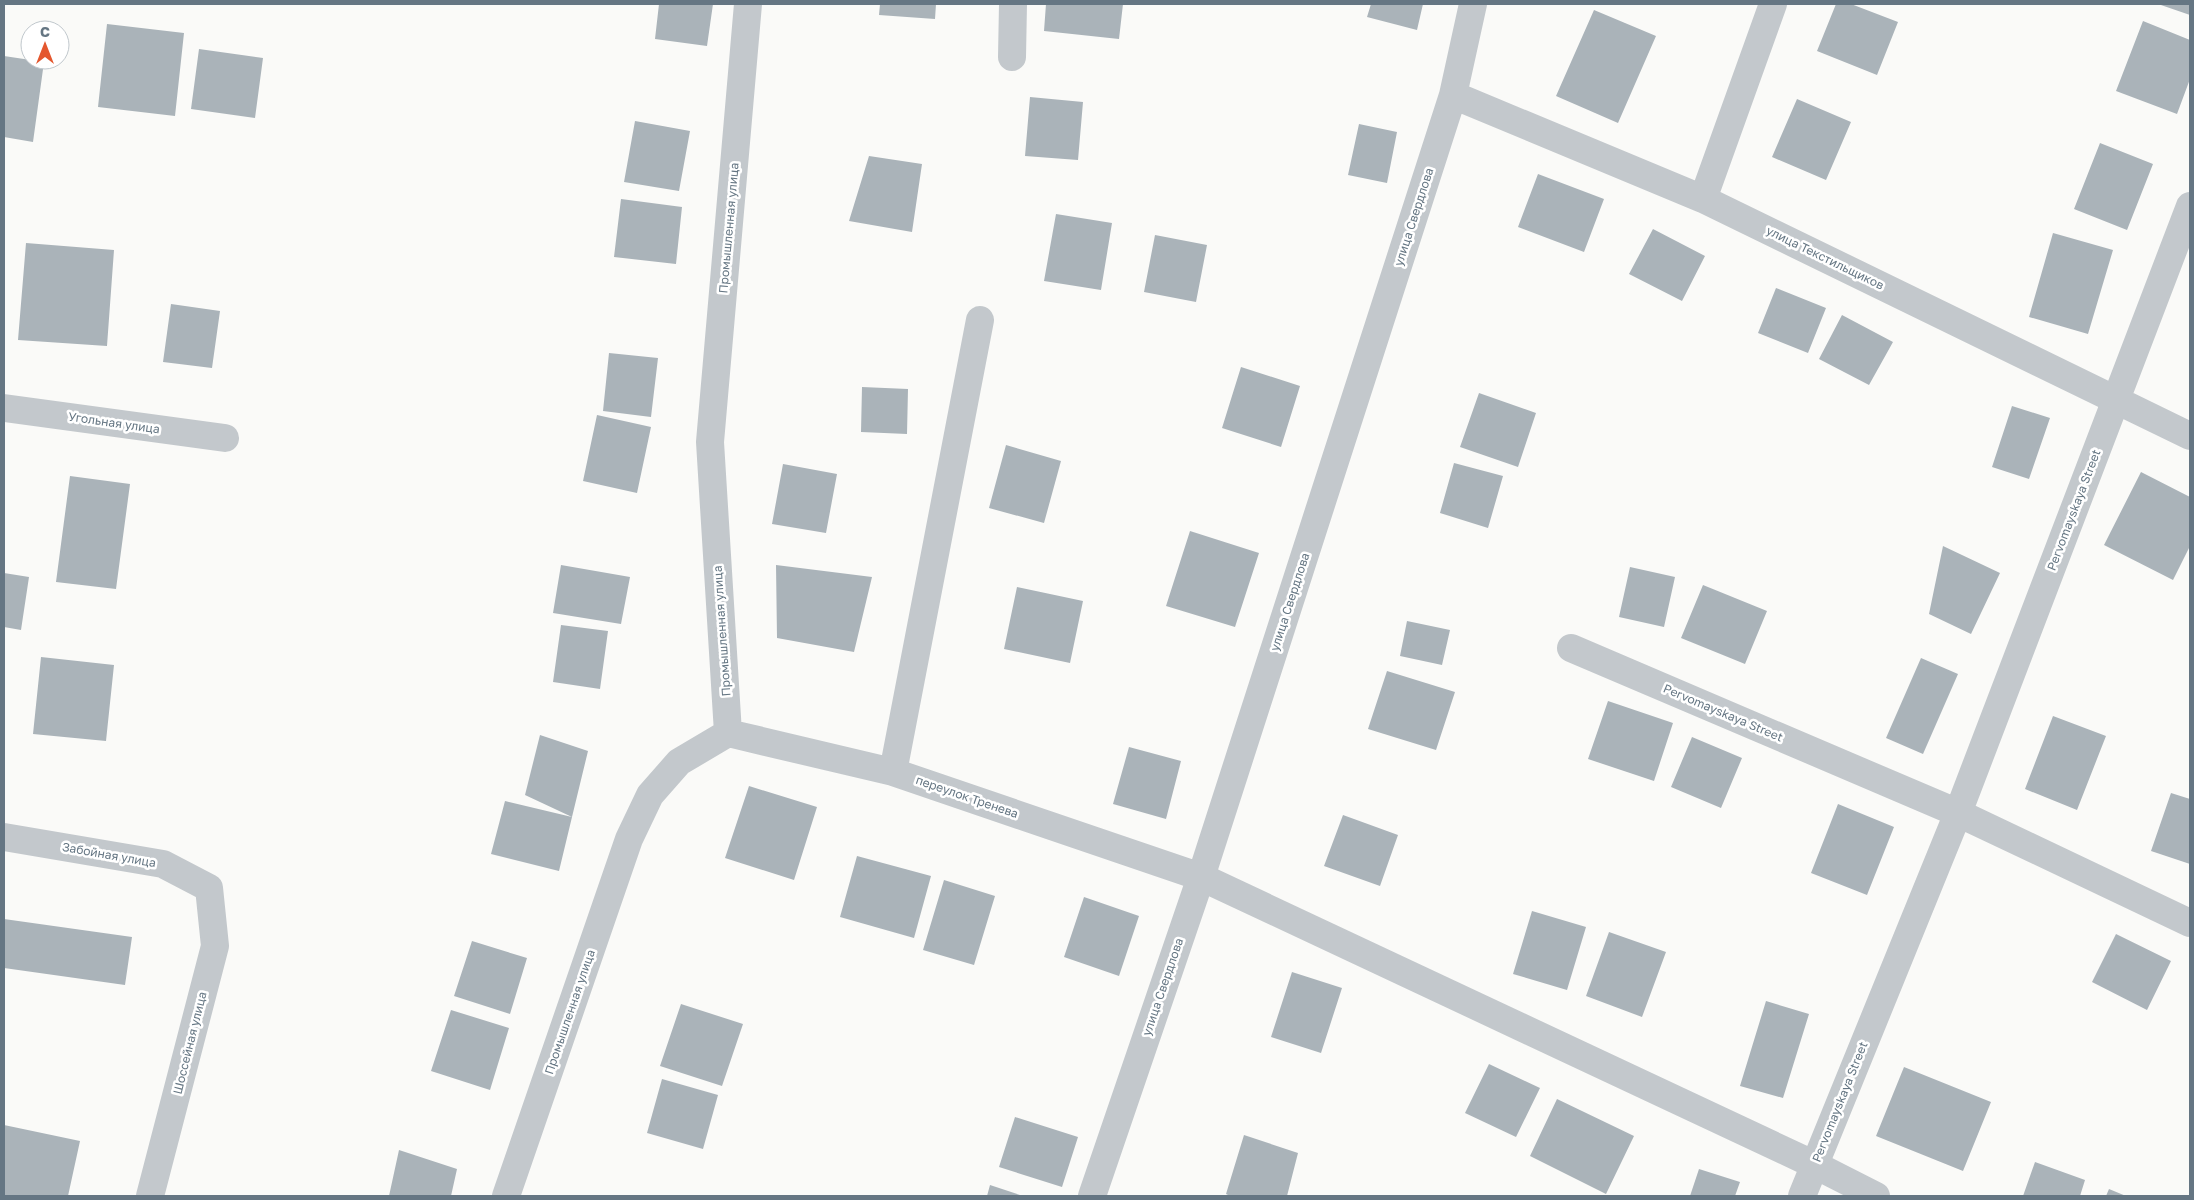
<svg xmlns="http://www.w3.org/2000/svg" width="2194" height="1200" font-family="'Golos Text',sans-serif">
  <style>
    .building { fill: #aab3b9 }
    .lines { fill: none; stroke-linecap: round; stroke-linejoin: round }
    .minor { stroke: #c3c8cc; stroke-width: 28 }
    .labels { text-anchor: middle; stroke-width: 5; stroke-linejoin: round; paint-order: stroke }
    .street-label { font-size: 12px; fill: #657683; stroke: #fff }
  </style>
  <rect width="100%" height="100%" fill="#fafaf8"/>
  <!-- building -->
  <path class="building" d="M659,4h54l-6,42 -52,-7z
    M880,4h56l-1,15 -56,-4z
    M1046,4h77l-4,35 -75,-8z
    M1371,4h52l-6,26 -50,-13z
    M1836,4h15l47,18 -21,53 -60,-24z
    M2158,4h32v11z
    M1594,10l62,26 -38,87 -62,-27z
    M2143,21l47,19v39l-13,35 -61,-23z
    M107,24l77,9 -9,83 -77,-9z
    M199,49l64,9 -8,60 -64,-9z
    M4,56l40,6 -11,80 -29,-5z
    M1030,97l53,5 -5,58 -53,-4z
    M1797,99l54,23 -25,58 -54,-23z
    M635,121l55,10 -11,60 -55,-9z
    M1359,124l38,8 -10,51 -39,-8z
    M2100,143l53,21 -26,66 -53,-21z
    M869,156l53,8 -10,68 -63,-11z
    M1538,174l66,25 -20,53 -66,-25z
    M621,199l61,8 -6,57 -62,-7z
    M1056,214l56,9 -11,67 -57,-9z
    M1653,229l52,27 -23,45 -53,-27z
    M2053,233l60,17 -25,84 -59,-17z
    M1155,235l52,10 -11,57 -52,-10z
    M26,243l88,7 -7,96 -89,-6z
    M1776,288l50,20 -18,45 -50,-20z
    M171,304l49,7 -8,57 -49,-6z
    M1842,315l51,27 -24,43 -50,-26z
    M609,353l49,5 -7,59 -48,-6z
    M1241,367l59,19 -19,61 -59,-19z
    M862,387l46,2 -1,45 -46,-2z
    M1479,393l57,20 -18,54 -58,-20z
    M2012,406l38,12 -21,61 -37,-12z
    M597,415l54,12 -14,66 -54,-12z
    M1006,445l55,16 -17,62 -55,-15z
    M1454,463l49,13 -15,52 -48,-15z
    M783,464l54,10 -11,59 -54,-9z
    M2141,472l49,25v49l-17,34 -69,-35z
    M70,476l60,8 -14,105 -60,-7z
    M1190,531l69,22 -24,74 -69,-21z
    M1943,546l57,27 -29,61 -42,-20z
    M561,565l69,12 -9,47 -68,-11z
    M776,565l96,12 -18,75 -77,-14z
    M1630,567l45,10 -11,50 -45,-10z
    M4,573l25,4 -8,53 -17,-3z
    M1703,585l64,26 -22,53 -64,-26z
    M1017,587l66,14 -13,62 -66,-14z
    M1407,621l43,9 -8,35 -42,-9z
    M561,625l47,6 -8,58 -47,-7z
    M41,657l73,8 -8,76 -73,-7z
    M1921,658l37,16 -35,80 -37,-16z
    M1387,671l68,21 -19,58 -68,-21z
    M1608,701l65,22 -19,58 -66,-22z
    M2053,716l53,20 -29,74 -52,-21z
    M540,735l48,16 -16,66 -13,54 -68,-17 14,-53 67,16 -47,-22z
    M1692,737l50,21 -21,50 -50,-21z
    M1129,747l52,14 -15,58 -53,-15z
    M749,786l68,21 -23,73 -69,-22z
    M2171,793l19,6v65l-39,-13z
    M1838,804l56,23 -27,68 -56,-22z
    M1343,815l55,20 -18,51 -56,-20z
    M857,856l74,20 -17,62 -74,-21z
    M944,880l51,16 -21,69 -51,-15z
    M1084,897l55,19 -20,60 -55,-19z
    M1532,911l54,16 -19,63 -54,-16z
    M4,919l128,18 -7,48 -121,-17z
    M1609,932l57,20 -24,65 -56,-21z
    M2116,934l55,27 -24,49 -55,-28z
    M472,941l55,17 -17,56 -56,-18z
    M1292,972l50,16 -21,65 -50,-16z
    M1766,1001l43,13 -26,84 -43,-12z
    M681,1004l62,20 -21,62 -62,-20z
    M451,1010l58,18 -19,62 -59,-19z
    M1489,1064l51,24 -24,49 -51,-24z
    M1904,1067l87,35 -28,69 -87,-35z
    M662,1079l56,16 -15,54 -56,-16z
    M1557,1099l77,37 -28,58 -76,-38z
    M1015,1117l63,20 -16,50 -63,-20z
    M4,1125l76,16 -12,55h-64z
    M1244,1135l54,18 -11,43h-57l-4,-2z
    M399,1150l58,19 -6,27h-62z
    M2035,1162l50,18 -5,16h-57z
    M1699,1169l41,13 -5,14h-45z
    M990,1185l33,11h-36z
    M2109,1189l17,7h-20z"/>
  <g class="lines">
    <!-- minor -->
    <path class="minor" d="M1012,57l1,-53
      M1453,95l250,104 487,237
      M1703,199l70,-195
      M4,408l221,30
      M1571,648l387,165 232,110
      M728,733l165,39 308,105 614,288 61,31
      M893,772l87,-452
      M4,837l159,27 46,24 6,58 -65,250
      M506,1196l123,-357 21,-44 29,-33 49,-29 -18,-291 38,-438
      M1092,1196l109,-319 252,-782 20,-91
      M1802,1196l156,-383 232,-607"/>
  </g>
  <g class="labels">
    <!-- street labels -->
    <g class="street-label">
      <text transform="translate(1414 217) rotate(-72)" y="4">улица Свердлова</text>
      <text transform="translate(729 228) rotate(-85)" y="4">Промышленная улица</text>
      <text transform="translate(1825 258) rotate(26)" y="4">улица Текстильщиков</text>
      <text transform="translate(114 423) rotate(8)" y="4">Угольная улица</text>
      <text transform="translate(2074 510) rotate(-69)" y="4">Pervomayskaya Street</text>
      <text transform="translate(1290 602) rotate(-72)" y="4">улица Свердлова</text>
      <text transform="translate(722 631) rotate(-94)" y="4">Промышленная улица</text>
      <text transform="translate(1723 713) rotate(23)" y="4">Pervomayskaya Street</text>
      <text transform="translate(967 797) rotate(19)" y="4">переулок Тренева</text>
      <text transform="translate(109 855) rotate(10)" y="4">Забойная улица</text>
      <text transform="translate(1163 987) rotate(-71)" y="4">улица Свердлова</text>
      <text transform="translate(570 1012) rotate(-71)" y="4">Промышленная улица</text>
      <text transform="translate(190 1043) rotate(-76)" y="4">Шоссейная улица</text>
      <text transform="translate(1840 1102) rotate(-68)" y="4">Pervomayskaya Street</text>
    </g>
  </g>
  <!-- border -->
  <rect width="2194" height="1200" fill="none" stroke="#657683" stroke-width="10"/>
  <!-- north arrow -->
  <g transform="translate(45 45)"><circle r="24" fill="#ffffff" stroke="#c1c8cd"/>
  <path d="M0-4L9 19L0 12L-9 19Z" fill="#e4572e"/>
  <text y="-8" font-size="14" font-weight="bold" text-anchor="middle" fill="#657683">С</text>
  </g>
</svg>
